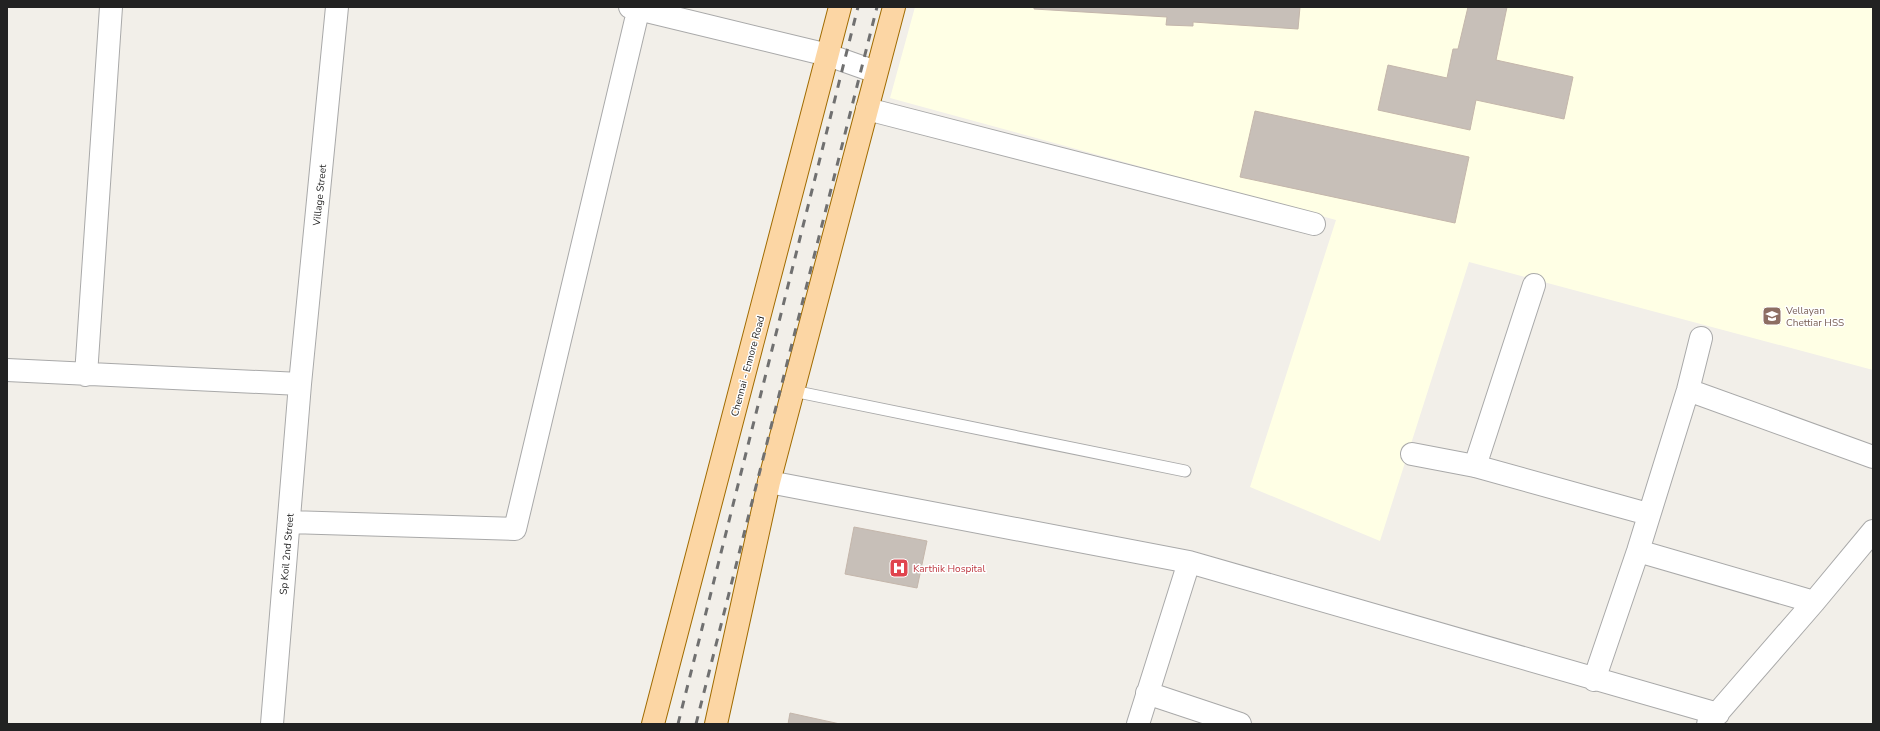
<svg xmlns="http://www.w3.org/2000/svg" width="1880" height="731" font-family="'Nunito Sans',sans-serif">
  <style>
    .education { fill: #ffffe5 }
    .building { fill: #c7bfb8; stroke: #c4b6ab }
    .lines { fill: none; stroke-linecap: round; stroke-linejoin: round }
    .service-casing { stroke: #a9a9a9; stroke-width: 13 }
    .minor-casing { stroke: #a9a9a9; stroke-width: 24 }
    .primary-casing { stroke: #a06b00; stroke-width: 24 }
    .service { stroke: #fff; stroke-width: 11 }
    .minor { stroke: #fff; stroke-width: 22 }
    .primary { stroke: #fcd6a4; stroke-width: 22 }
    .rail { stroke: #707070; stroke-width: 3; stroke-dasharray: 8 8; stroke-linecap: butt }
    .labels { text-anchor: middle; stroke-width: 3; stroke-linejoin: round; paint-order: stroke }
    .street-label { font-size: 10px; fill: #222; stroke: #fff }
    .education-label { font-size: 10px; fill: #785e54; stroke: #fff; text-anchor: start }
    .health-label { font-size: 10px; fill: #be3a42; stroke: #fff; text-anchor: start }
  </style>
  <rect width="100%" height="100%" fill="#f2efe9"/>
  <!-- education -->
  <path class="education" d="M915,7h958v363l-404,-108 -89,279 -130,-54 86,-267 -446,-122z"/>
  <!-- building -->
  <path class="building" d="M1034,7h266l-2,22 -105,-7v4l-27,-1 1,-8 -133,-8z
    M1468,7h39l-11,53 77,17 -9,42 -88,-19 -6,30 -92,-20 10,-45 59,13 6,-29h5z
    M1255,111l214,46 -14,66 -215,-46z
    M854,527l73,14 -10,47 -72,-14z
    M790,713l50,11h-52z"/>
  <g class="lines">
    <!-- service casing -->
    <g class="service-casing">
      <path id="service" d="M793,391l392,80"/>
    </g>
    <!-- minor casing -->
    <g class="minor-casing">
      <path id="minor" d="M630,7l198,48 48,17
        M867,109l447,115
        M7,370l293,14
        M86,375l25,-368
        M1688,390l185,67
        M1412,454l63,12 173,48
        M1475,466l59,-181
        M769,482l420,80 529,152
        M289,522l226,7 124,-522
        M1638,551l176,51
        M1594,680l44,-129 50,-161 13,-52
        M1147,693l93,31
        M272,724l28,-340 37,-377
        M1138,724l51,-162
        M1708,724l106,-122 59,-71"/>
    </g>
    <!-- primary casing -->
    <g class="primary-casing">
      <path id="primary" d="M653,724l187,-717
        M716,724l53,-242 125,-475"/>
    </g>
    <!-- service -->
    <use href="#service" class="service"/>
    <!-- minor -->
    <use href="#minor" class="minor"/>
    <!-- primary -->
    <use href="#primary" class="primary"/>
    <!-- rail -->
    <path class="rail" d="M678,724l180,-717
      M696,724l181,-717"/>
  </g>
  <!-- icons -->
  <defs>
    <g id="school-square" transform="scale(1)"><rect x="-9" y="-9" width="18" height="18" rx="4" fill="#8d6e63" stroke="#fff"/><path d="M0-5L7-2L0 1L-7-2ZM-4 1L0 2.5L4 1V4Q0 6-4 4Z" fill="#fff"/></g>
    <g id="hospital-square" transform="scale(1)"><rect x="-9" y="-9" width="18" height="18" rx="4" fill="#e0444e" stroke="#fff"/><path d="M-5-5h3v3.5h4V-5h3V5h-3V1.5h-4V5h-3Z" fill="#fff"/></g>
  </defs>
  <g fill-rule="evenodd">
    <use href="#school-square" x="1772" y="316"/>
    <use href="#hospital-square" x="899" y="568"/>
  </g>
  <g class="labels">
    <!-- street labels -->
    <g class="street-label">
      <text transform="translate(319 195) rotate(-84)" y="4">Village Street</text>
      <text transform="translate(747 366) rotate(-75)" y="4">Chennai - Ennore Road</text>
      <text transform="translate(286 554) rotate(-85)" y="4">Sp Koil 2nd Street</text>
    </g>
    <!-- education labels -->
    <g class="education-label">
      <text x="1786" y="314">Vellayan<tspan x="1786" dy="12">Chettiar HSS</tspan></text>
    </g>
    <!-- health labels -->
    <g class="health-label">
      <text x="913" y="572">Karthik Hospital</text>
    </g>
  </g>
  <!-- border -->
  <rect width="1880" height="731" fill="none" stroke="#222222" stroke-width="16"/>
</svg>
